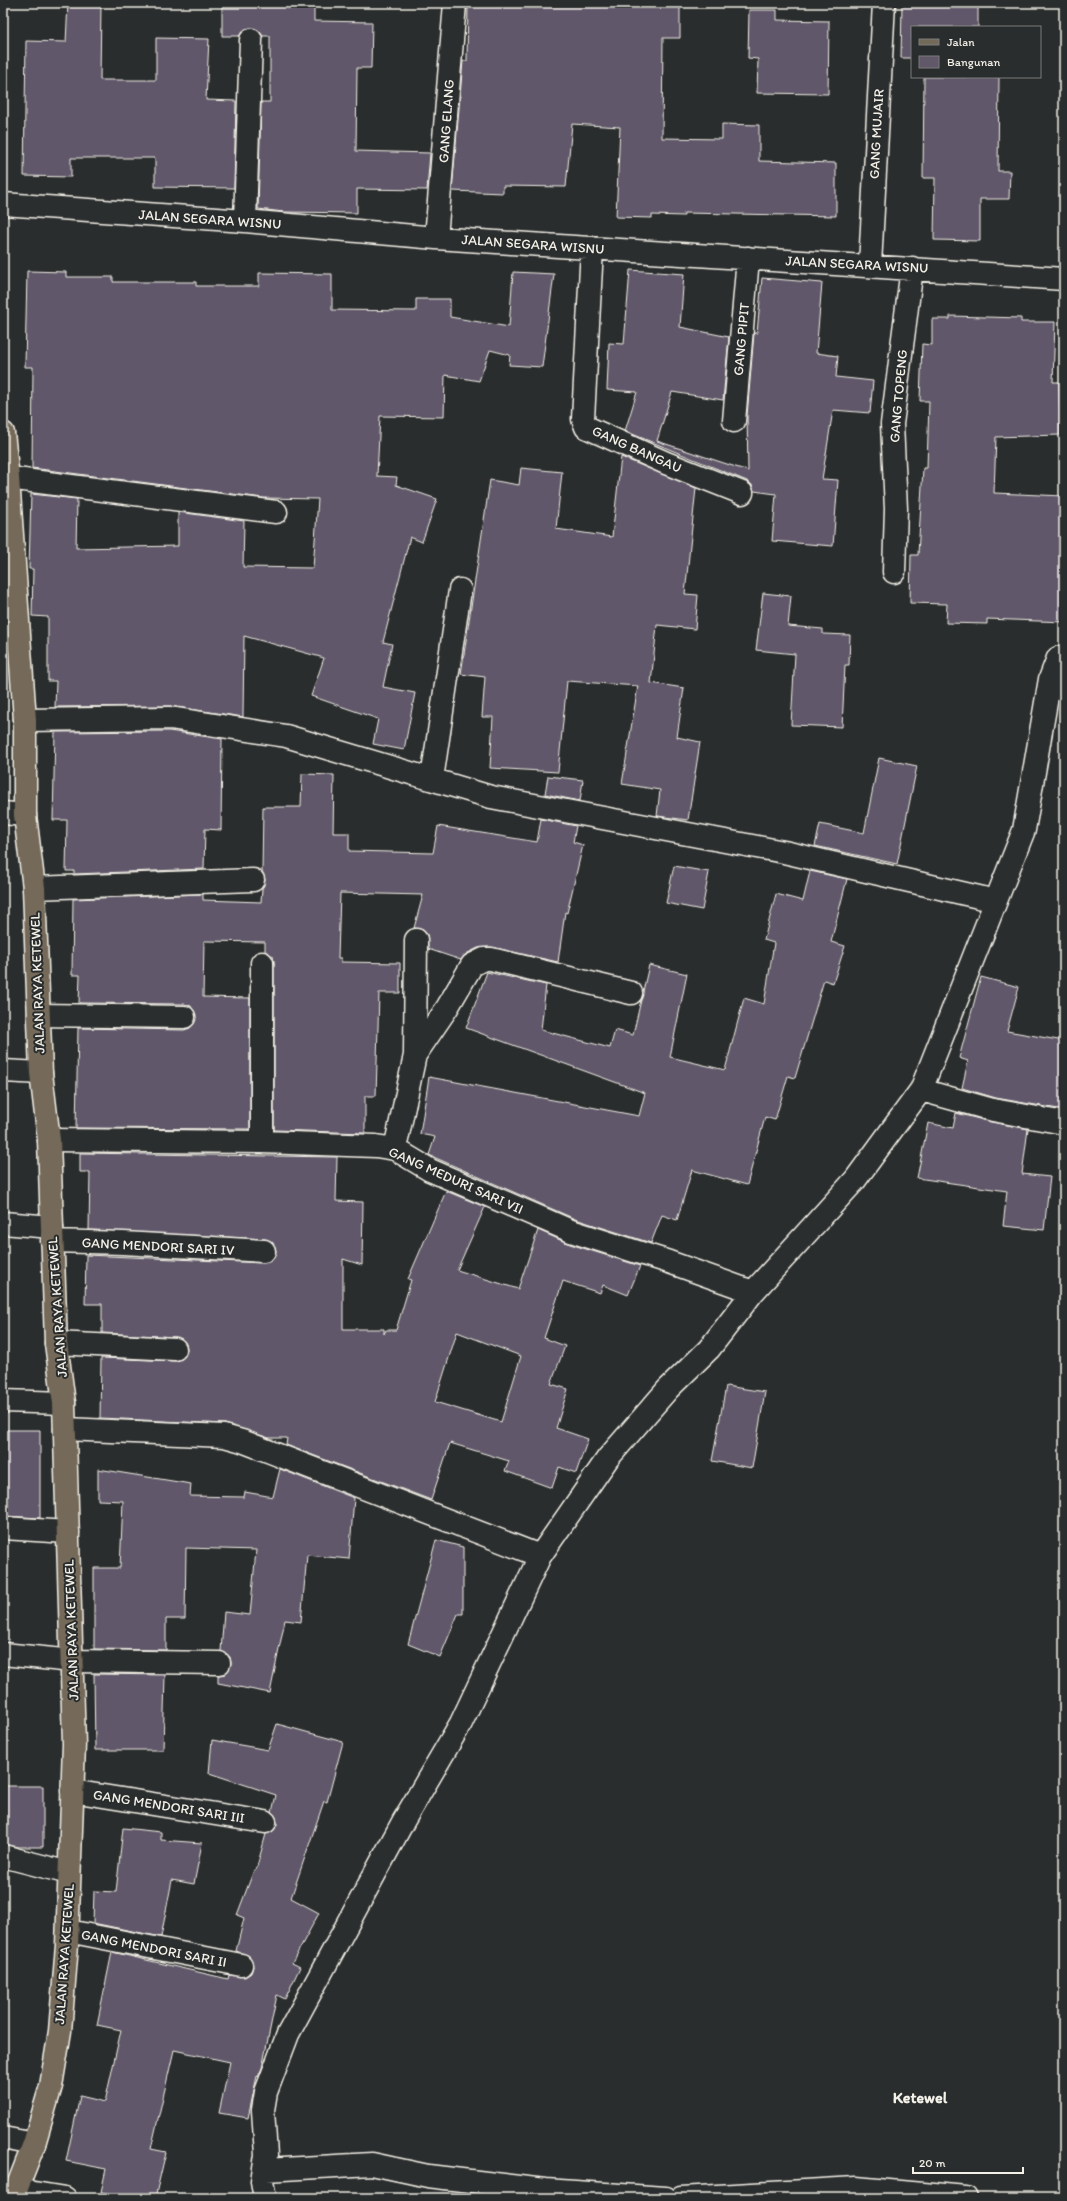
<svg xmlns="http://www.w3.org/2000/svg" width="1067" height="2201" font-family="Itim,sans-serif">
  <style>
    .building { fill: #61596a; stroke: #f4f1e8; fill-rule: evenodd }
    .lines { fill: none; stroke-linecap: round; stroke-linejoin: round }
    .minor-casing { stroke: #f4f1e8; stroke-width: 25 }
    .major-casing { stroke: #f4f1e8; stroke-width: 25 }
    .minor { stroke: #2a2d2e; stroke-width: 22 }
    .major { stroke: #746a5a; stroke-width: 22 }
    .labels { text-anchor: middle; stroke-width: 4; stroke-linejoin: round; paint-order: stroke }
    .street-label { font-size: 14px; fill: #f4f1e8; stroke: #2a2d2e }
    .quarter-label { font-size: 16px; font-weight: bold; fill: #f4f1e8; stroke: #2a2d2e }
  </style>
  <rect width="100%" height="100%" fill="#2a2d2e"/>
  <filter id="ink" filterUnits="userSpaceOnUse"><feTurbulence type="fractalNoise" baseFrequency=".025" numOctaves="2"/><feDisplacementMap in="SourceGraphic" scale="8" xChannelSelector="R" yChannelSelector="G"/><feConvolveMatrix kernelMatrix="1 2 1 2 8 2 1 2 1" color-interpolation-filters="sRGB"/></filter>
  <g filter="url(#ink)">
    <!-- building -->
    <path class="building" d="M68,3h33l-1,77h56v-42l53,1 -3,61 30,1 -2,87 -79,-1v-29h-84v19l-47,-1 2,-135 40,1z
      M222,3h92v18l58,1 -1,46h-14l-1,83 74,2 -3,37 -70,-1v24l-73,-1 -26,-3 3,-107h9v-66h-7l-5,-6 -7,-2 -6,1 -5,7h-18z
      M468,3h212v35h-17l-1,100 60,1v-15l37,1v36l77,2v53l-152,-3v3l-32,-1v3l-36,-1 4,-90 -48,-3 -6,63 -63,-1v7l-51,-2 11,-130h4z
      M902,3h76v24h-66v31h-11z
      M749,10h28v10l52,1 -1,73 -71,-1 1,-34 -10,-1z
      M924,77h75l-1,94h12l-1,28h-29v42l-46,-1 1,-62h-12z
      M630,270l54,4 -4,53 49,10 -6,63 -51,-8 -15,49 91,30 -1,-55 7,-83h3l5,-55 60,5 -6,70 22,3 -2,21 37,4 -3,32 -37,-3 -11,69 16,1 -5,66 -61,-5 4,-47 -22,-3 -2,-6 -5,-4 -122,-50 12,-39 -30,-2 2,-47 15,1z
      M27,271l39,1v5h47v5h83v4h63v-13l73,1v36l84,1v-12h34v18l59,10 4,-55 41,2 -12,93 -33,-2 1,-10 -20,-5 -11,31 -34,-6 -1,42 -64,-1 -3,60 20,1 -1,8 41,14 -15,43 -12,-5 -27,105 9,2 -9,43 32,6 -11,57 -31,-6 5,-25 -67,-23 13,-38 -80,-22 -1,81 -73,-11 -115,1 1,-26h-8v-64l-16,-1 1,-47h-4l2,-75 46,5 -1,49 102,-2v-34l66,9 -1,46 70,1 5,-69 -55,-1 -231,-30 1,-101h-8z
      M950,316l71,2v4h34l-2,60h6l1,53 -64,2 -2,56 70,3v126l-77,-3v5l-41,-1 1,-19 -37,-1 1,-48h7l5,-87h4l2,-67h-9l2,-57 10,1v-26h18z
      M621,457l75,31 -11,106 13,1 -3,34 -38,-4 -6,58 33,5 -7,49 23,5 -12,78 -31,-4 3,-26 -38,-6 16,-98 -71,-5 -9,91 -68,-4 3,-51h-11l3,-40 -24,-3 29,-194 29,5 2,-17 41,4 -6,57 56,8z
      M763,593l28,3 -3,30 35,3v5l27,1 -1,30h-4l-3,62 -51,-2 4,-71 -39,-4z
      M169,731l53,8 -1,91 -16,-1 -1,40 -130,5v-3h-8l1,-51h-14l2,-88z
      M879,758l38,8 -20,98 -82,-18 5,-22 44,9z
      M302,774l32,1 -1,58h16v18l84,2 5,-27 99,16 4,-23 35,7 -3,16 10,3 -16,68 -2,-1 -7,50 -67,-15 -13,1 -12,6 -5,6 -33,-11 -1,-15 -5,-5 -8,-1 9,-33 -83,-2 -2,65h3v4l59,1v30h-21l-3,103h-11v37l-91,-3v-167l-1,-7 -8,-5v-9l-61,-1 -1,56 47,1v131l-174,-1 2,-100 106,2 6,-2 4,-4 2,-7 -5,-11 -7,-2 -105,-1 1,-28h-8l1,-76 130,-5v6l58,2 1,-13 3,-9 -3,-8 1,-65h38z
      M548,776l35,4 -3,21 -35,-7z
      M674,866l35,6 -7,38 -36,-7z
      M810,871l37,8 -16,63 14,4 -12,37 -9,-3 -29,98 -7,-2 -13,44 -10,-3 -18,68 -55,-15 -15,50 -15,-5 -11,28 -76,-24 -146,-64 6,-18 -15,-3 9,-57 210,39 6,-23 -179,-65 21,-56 59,13 -5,45 69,18 5,-18 18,5 16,-70 38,9 -17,83 55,13 19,-72 20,6 10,-61 -10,-3 12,-46 27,7z
      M981,977l38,10 -12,44 57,10v69l-68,-12 -34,-10 6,-27 -9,-3z
      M956,1113l35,9 37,7 -6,45 28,3 -6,53 -41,-4 4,-35 -90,-13 11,-55 25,5z
      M80,1153l257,4 -1,44 27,1 -1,63 -19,-6v70h41v5l2,-4h10l15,-50 -3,-1 38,-88 39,16 -28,63 61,19 20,-59 29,13 73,23 -12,29 -25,-10 -3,8 -37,-12 -19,57 21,8 -14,38 17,5 -12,39 32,11 -12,34 -17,-6 -7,21 -47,-17 4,-10 -59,-18 -19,57 -145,-55 1,-7h-18l-44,-14 -125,-6 1,-60 74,3 10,-5 2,-7 -5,-10 -6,-2 -74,-4v-29h-17l1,-49 177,8 6,-1 5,-4 2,-7 -5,-10 -6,-2 -176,-9 1,-58h-10zM457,1332l64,24 -20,66 -66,-20z
      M726,1386l39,6 -13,76 -40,-7z
      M5,1430h35v88l-35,-2z
      M98,1469l93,15 -1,12 54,1 1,-5 28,5 7,-28 74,29 -5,61 -42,-4 -6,67 -16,-2 -15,73 -52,-10v-8l7,-1 6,-10 -1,-7 -9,-6 3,-39 26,3 6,-65 -70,-2 -1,71h-19v31l-72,-1v-81h26l3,-67 -25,-1z
      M436,1540l27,7v67h-5l-18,43 -32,-13z
      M94,1674l71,1 -2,75h-68z
      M277,1724l66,18 -16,60 -3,-1 -33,97 28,15 -27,50 8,4 -15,32 -8,-4 -15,73 -4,9 -1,-1 -9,42 -29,-5 11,-51 -56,-12 -23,99 15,3 -11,46h-26l-28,-6 5,-23 -40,-8 14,-65 25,6 16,-72 -24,-5 15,-73 116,27 1,-4 16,2 6,-4 2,-6 -4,-11 -13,-5 8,-33 -7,-3 17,-45h2l10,-36 8,-4 3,-6 -1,-7 -4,-5 4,-17 -67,-22 3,-33 56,10z
      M3,1786h40v61h-24l-16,-3z
      M123,1828l38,4v8l41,3 -8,41 -22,-4 -11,57 -68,-14 1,-32 22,1z"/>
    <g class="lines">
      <!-- minor casing -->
      <g class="minor-casing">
        <path id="minor" d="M3,204l242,17 191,17 628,41
          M245,221l6,-181
          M436,238l19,-235
          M592,248l-9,171 3,8 80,36 76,30
          M870,265l14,-262
          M734,421l14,-163
          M8,478l268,34
          M894,572l2,-63 -4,-85 20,-156
          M25,720l145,-2 116,18 205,61 293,55 212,49
          M432,779l28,-189
          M3,813l22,2
          M34,888l219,-8
          M262,963v179
          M39,1015l145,2
          M415,1055l32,-47 25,-43 12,-6h7l140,34
          M3,1071l38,2
          M921,1090l72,20 71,13
          M49,1140l213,2 114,4 19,3 35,21 141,61 98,31 84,30
          M395,1149l20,-94 1,-115
          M3,1223l49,4
          M52,1241l71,2 141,8
          M56,1343l119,6
          M3,1401l61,2
          M65,1429l159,7 18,5 298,115
          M3,1528l65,4
          M3,1654l70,7 146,2
          M72,1791l193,31
          M3,1856l66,17
          M68,1931l173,34
          M3,2138l31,6
          M265,2170l107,-6 56,12 117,14 121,8
          M16,2190l49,8
          M265,2198l-3,-17 4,-26 -3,-45 3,-18 22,-58 116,-214 57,-97 79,-167 68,-98 60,-69 41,-40 44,-57 102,-112 66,-90 103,-260 26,-151 8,-21 6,-2
          M681,2198l175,-10 110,10"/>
      </g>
      <!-- major casing -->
      <g class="major-casing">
        <path id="major" d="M3,433l5,45 17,242v95l9,73 7,185 8,67 7,203 8,60 10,341 -7,201 -7,86 -9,55 -17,58 -21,54"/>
      </g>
      <!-- minor -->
      <use href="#minor" class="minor"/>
      <!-- major -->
      <use href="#major" class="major"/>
    </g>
  </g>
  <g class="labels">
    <!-- street labels -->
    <g class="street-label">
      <text transform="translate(446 121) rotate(-86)" y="5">GANG ELANG</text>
      <text transform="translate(876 134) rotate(-87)" y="5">GANG MUJAIR</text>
      <text transform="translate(210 219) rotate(4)" y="5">JALAN SEGARA WISNU</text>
      <text transform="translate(533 244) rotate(4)" y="5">JALAN SEGARA WISNU</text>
      <text transform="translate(857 264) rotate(3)" y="5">JALAN SEGARA WISNU</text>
      <text transform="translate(741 339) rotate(-85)" y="5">GANG PIPIT</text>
      <text transform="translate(898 396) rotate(-85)" y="5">GANG TOPENG</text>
      <text transform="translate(637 449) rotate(24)" y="5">GANG BANGAU</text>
      <text transform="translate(37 983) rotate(-92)" y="5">JALAN RAYA KETEWEL</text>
      <text transform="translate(456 1180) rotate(24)" y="5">GANG MEDURI SARI VII</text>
      <text transform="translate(158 1246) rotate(3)" y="5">GANG MENDORI SARI IV</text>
      <text transform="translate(57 1307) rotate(-94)" y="5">JALAN RAYA KETEWEL</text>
      <text transform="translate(71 1630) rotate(-92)" y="5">JALAN RAYA KETEWEL</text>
      <text transform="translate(169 1806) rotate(9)" y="5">GANG MENDORI SARI III</text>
      <text transform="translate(154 1948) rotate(11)" y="5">GANG MENDORI SARI II</text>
      <text transform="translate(64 1954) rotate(-86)" y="5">JALAN RAYA KETEWEL</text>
    </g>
    <!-- quarter labels -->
    <g class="quarter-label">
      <text x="920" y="2103">Ketewel</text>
    </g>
  </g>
  <!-- margin -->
  <rect width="1067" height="2201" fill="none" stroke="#2a2d2e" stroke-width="16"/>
  <rect x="8" y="8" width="1051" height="2185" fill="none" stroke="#f4f1e8" stroke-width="1.5" filter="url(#ink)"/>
  <!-- legend -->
  <rect x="911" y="26" width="130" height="52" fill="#2a2d2e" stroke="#7b7b78"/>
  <rect x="919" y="39" width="20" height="6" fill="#746a5a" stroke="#7b7b78"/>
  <text x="947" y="46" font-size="12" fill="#f4f1e8">Jalan</text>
  <rect x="919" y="56" width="20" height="12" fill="#61596a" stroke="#7b7b78"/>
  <text x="947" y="66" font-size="12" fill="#f4f1e8">Bangunan</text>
  <!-- scale -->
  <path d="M913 2167v6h110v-6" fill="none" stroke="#f4f1e8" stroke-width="2"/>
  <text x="919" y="2167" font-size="12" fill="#f4f1e8" stroke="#2a2d2e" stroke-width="3" paint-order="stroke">20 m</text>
</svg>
